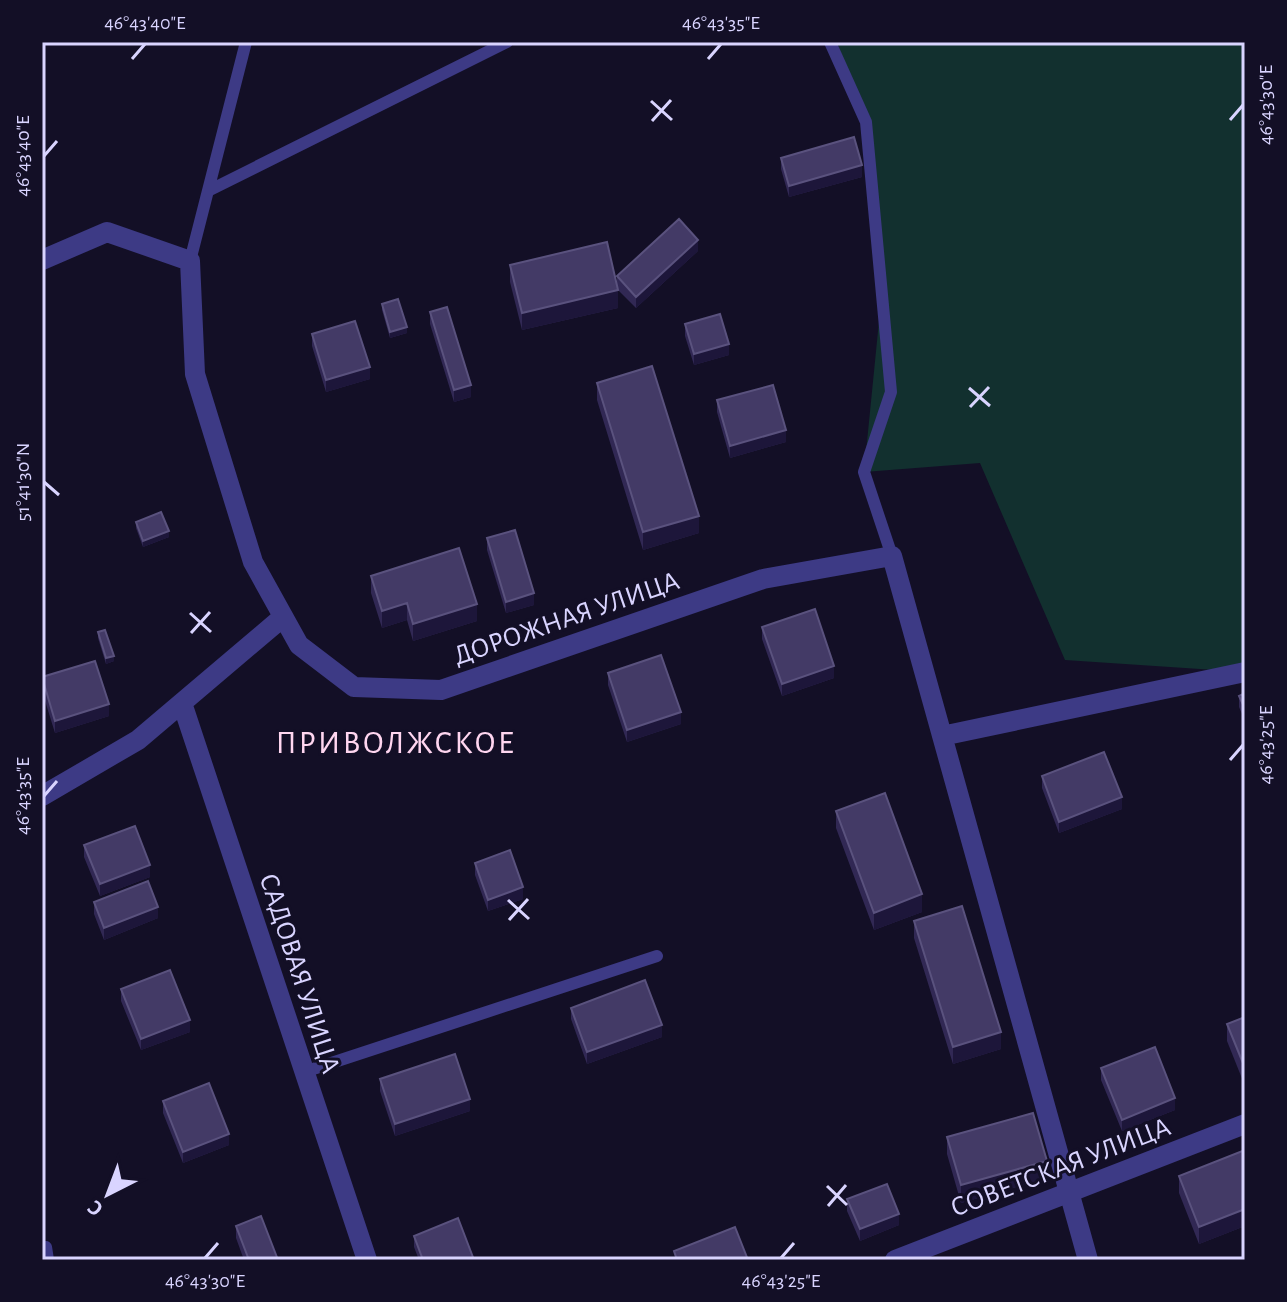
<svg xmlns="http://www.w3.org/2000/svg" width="1287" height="1302" font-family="'Alegreya Sans',sans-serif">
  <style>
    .green { fill: #12302f }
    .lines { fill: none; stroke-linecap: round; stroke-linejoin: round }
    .service { stroke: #3d3a85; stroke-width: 12 }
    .minor { stroke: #3d3a85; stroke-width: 20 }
    .wall { fill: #312854 }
    .shaded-wall { fill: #1d163a }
    .building { fill: #433a66; stroke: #5a527e; stroke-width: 2 }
    .ticks { fill: none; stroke: #d9d4ff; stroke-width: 3 }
    .labels { text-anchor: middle; stroke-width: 6; stroke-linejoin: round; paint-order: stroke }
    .street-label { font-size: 28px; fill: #d9d4ff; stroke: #130f26 }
    .quarter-label { font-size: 32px; letter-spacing: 2px; fill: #ffd6f0; stroke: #130f26 }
    .neatline { fill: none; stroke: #d9d4ff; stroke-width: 3 }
    .ticks-label { font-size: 20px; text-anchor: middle; fill: #d9d4ff }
  </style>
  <rect width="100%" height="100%" fill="#130f26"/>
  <!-- green -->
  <path class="green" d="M837,42h408v630l-180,-12 -85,-197 -116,9 18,-181 -16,-169z"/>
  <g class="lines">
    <!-- service -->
    <path class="service" d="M830,42l36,80 25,270 -27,80 28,84
      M208,191l299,-149
      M190,261l56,-219
      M304,1072l353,-116
      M46,1247l2,13"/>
    <!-- minor -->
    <path class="minor" d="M42,260l65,-28 83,29 5,113 58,188 46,83 55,42 87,3 322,-111 129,-23 196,704
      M182,703l185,557
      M942,736l303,-64
      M42,796l96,-56 145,-123
      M895,1260l350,-136"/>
  </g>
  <!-- wall -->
  <path class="wall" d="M781,158l81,19 -73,20 -8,-28z
    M698,251l-62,57 -18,-18v18l-96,22 -12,-48v-17l107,18v-7z
    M382,304l25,29 -17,5 -8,-28z
    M430,312l41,85 -17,5 -24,-78z
    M685,324l44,31 -35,10 -9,-29z
    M312,334l58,45 -44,13 -14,-46z
    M597,383l102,150 -56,17 -46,-150z
    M717,400l69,42 -56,16 -13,-46z
    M136,522l33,15 -26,10 -7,-19z
    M487,538l47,67 -28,8 -19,-63z
    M371,576l106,45 -64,20 -6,-21 -25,8 -11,-35z
    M762,627l72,51 -52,18 -20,-57z
    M98,632l16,29 -8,3 -8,-26z
    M608,673l73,51 -54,18 -19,-57z
    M42,677l67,39 -54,17 -13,-42z
    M1245,693v28l-6,-14v-11z
    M1042,776l80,33 -63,24 -17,-45z
    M836,811l86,101 -48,18 -38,-102z
    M84,845l66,32 -50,19 -16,-39z
    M475,863l48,36 -35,12 -13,-36z
    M94,902l64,16 -54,22 -10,-26z
    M914,921l87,128 -48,15 -39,-126z
    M121,989l69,43 -49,18 -20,-49z
    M571,1008l91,29 -75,27 -16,-45z
    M1245,1017v69l-18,-45v-17z
    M1101,1068l74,42 -53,21 -21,-51z
    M380,1079l90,32 -75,25 -15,-45z
    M163,1101l66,44 -46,18 -20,-50z
    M947,1137l100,41 -86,25 -14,-49z
    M1245,1150v76l-46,18 -20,-51v-17z
    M847,1199l52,26 -39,16 -13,-30z
    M236,1226l42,34h-34l-8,-22z
    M414,1236l60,24h-55l-5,-13z"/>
  <!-- shaded-wall -->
  <path class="shaded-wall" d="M862,165v12l-73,20v-11z
    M698,240v11l-62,57v-11z
    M618,290v18l-96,22v-17z
    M407,327v6l-17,5v-6z
    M729,344v11l-35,10v-11z
    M370,367v12l-44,13v-12z
    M471,385v12l-17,5v-12z
    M786,430v12l-56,16v-12z
    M699,516v17l-56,17v-18z
    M169,531v6l-26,10v-6z
    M534,593v12l-28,8v-11z
    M407,603v17l-25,8v-17z
    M477,604v17l-64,20v-17z
    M114,656v5l-8,3v-6z
    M834,666v12l-52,18v-12z
    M109,704v12l-54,17v-12z
    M681,712v12l-54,18v-12z
    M1122,797v12l-63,24v-11z
    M150,865v12l-50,19v-12z
    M523,887v12l-35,12v-11z
    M922,894v18l-48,18v-17z
    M158,907v11l-54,22v-12z
    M190,1020v12l-49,18v-11z
    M662,1025v12l-75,27v-12z
    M1001,1032v17l-48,15v-17z
    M1175,1098v12l-53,21v-11z
    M470,1099v12l-75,25v-12z
    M229,1134v11l-46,18v-11z
    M1047,1161v17l-86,25v-18z
    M1245,1209v17l-46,18v-17z
    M899,1214v11l-39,16v-12z"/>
  <!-- building -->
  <path class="building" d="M854,137l8,28 -73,21 -8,-28z
    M679,219l19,21 -62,57 -19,-21z
    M607,242l11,48 -96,23 -12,-48z
    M398,299l9,28 -17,5 -8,-28z
    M447,307l24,78 -17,5 -24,-78z
    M720,314l9,30 -35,10 -9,-30z
    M355,321l15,46 -44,13 -14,-46z
    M652,366l47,150 -56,16 -46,-149z
    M773,385l13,45 -56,16 -13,-46z
    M161,512l8,19 -26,10 -7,-19z
    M515,530l19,63 -28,9 -19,-64z
    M459,548l18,56 -64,20 -6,-21 -25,8 -11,-35z
    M815,609l19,57 -52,18 -20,-57z
    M105,630l9,26 -8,2 -8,-26z
    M661,655l20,57 -54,18 -19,-57z
    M95,661l14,43 -54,17 -13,-44z
    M1245,693v16l-6,-13z
    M1104,752l18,45 -63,25 -17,-46z
    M885,793l37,101 -48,19 -38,-102z
    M135,826l15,39 -50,19 -16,-39z
    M510,850l13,37 -35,13 -13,-37z
    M148,881l10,26 -54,21 -10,-26z
    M962,906l39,126 -48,15 -39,-126z
    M170,970l20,50 -49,19 -20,-50z
    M645,980l17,45 -75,27 -16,-44z
    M1245,1017v51l-18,-44z
    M1155,1047l20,51 -53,22 -21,-52z
    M455,1054l15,45 -75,25 -15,-45z
    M209,1083l20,51 -46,18 -20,-51z
    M1033,1113l14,48 -86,24 -14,-48z
    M1245,1150v59l-46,18 -20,-51z
    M887,1184l12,30 -39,15 -13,-30z
    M261,1216l17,44h-29l-13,-34z
    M458,1218l16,42h-51l-9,-24z
    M735,1227l13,33h-71l-3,-9z"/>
  <!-- ticks -->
  <path class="ticks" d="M132,59l13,-15M708,59l13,-15M651,101l21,19M1230,120l13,-15M652,121l19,-21M44,156l13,-15M969,388l21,18M970,407l19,-20M44,482l15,13M190,613l21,19M191,633l19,-21M1230,760l13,-15M44,796l13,-15M508,900l21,19M509,920l19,-21M827,1186l20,19M828,1206l18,-21M205,1258l13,-15M781,1258l13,-15"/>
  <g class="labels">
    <!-- street labels -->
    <g class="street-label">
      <text transform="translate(566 617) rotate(-19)" y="10">ДОРОЖНАЯ УЛИЦА</text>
      <text transform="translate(301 973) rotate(72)" y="10">САДОВАЯ УЛИЦА</text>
      <text transform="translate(1060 1166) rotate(-21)" y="10">СОВЕТСКАЯ УЛИЦА</text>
    </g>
    <!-- quarter labels -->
    <g class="quarter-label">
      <text x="396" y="753">ПРИВОЛЖСКОЕ</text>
    </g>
  </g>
  <!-- border -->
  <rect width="1287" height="1302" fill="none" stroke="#130f26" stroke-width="88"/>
  <!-- north arrow -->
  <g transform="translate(108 1194) rotate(222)" stroke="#130f26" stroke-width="6" paint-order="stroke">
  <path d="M0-6L14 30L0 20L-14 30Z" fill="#d9d4ff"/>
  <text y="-12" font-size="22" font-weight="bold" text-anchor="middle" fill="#d9d4ff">С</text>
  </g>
  <rect x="44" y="44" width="1199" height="1214" class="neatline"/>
  <g class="ticks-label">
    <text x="145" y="29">46°43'40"E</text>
    <text x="721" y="29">46°43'35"E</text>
    <text transform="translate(1265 105) rotate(-90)" y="7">46°43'30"E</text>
    <text transform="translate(22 156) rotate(-90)" y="7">46°43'40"E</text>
    <text transform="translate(22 482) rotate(-90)" y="7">51°41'30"N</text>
    <text transform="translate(1265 745) rotate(-90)" y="7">46°43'25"E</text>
    <text transform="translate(22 796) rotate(-90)" y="7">46°43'35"E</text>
    <text x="205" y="1287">46°43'30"E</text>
    <text x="781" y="1287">46°43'25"E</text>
  </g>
</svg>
